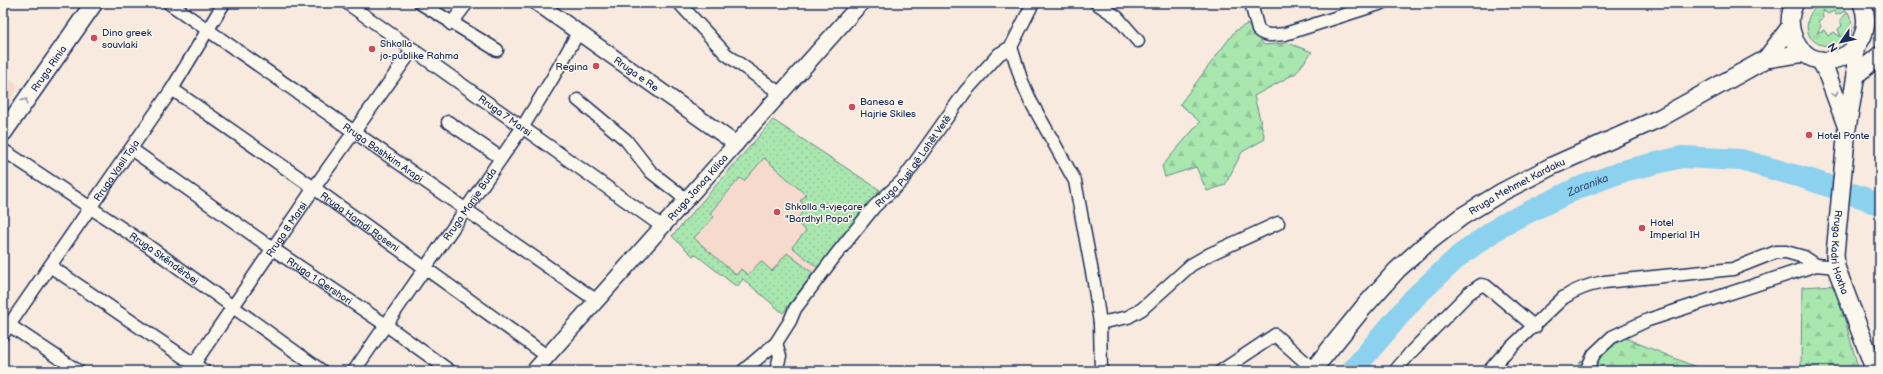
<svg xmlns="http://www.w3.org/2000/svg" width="1883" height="374" font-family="'Balsamiq Sans',sans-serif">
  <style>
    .built { fill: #f5dacd }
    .grass { fill: url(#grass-tufts); stroke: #628b86 }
    .forest { fill: url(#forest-firs); stroke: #628b86 }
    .park { fill: url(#park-dots); stroke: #628b86 }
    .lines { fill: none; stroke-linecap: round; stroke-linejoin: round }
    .river { stroke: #8cd1ee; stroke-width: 22 }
    .minor-casing { stroke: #1b2f5e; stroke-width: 15 }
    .tertiary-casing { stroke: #1b2f5e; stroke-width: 18 }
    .secondary-casing { stroke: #1b2f5e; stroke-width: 20 }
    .minor { stroke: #fbf7ec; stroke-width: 12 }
    .tertiary { stroke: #fbf7ec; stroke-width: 15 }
    .secondary { stroke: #fbf7ec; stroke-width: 17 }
    .oneway { stroke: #8b93a5 }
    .poi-dot { fill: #d1495b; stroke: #fbf7ec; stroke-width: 1.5 }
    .labels { text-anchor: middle; stroke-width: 3; stroke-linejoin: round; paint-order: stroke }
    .poi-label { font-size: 10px; fill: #1b2f5e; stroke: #fbf7ec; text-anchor: start }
    .street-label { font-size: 10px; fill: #1b2f5e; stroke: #fbf7ec }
    .water-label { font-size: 11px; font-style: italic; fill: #375882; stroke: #fbf7ec }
  </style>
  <defs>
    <pattern id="grass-tufts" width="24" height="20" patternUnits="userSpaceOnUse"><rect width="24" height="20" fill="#a9e7af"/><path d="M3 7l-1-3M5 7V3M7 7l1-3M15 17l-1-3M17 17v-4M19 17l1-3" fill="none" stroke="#91c699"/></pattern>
    <pattern id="forest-firs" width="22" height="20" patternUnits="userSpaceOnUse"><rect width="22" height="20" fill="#a9e7af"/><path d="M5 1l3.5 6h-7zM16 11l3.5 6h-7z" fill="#91c699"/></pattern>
    <pattern id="park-dots" width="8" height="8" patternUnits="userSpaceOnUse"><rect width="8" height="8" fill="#a9e7af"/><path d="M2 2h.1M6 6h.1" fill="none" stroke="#91c699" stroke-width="1.8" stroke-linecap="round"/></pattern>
  </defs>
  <rect width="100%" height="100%" fill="#f8eade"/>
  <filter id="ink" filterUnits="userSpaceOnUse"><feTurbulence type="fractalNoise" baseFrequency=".025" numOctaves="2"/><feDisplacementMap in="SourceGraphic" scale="8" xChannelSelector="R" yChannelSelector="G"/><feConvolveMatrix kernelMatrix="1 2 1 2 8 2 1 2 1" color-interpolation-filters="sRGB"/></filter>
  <g filter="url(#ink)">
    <!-- built -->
    <path class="built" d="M3,75l16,11 -15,22 -1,-1z
      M773,120l108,70 -98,124 -40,-34 -6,7 -42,-33 -2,3 -22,-21z"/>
    <!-- grass -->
    <path class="grass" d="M1825,3h10l12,8 -11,4 -2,-4 -6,3 -6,-4 1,8 -5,3 3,5 -4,7 7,-3 4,6 6,-4 7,5 -3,-8 4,-3 -2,-6 8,-8c21,41 -49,46 -40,8 2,-9 9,-15 17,-17z"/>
    <!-- forest -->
    <path class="forest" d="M1247,24l17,21 24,-2 24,9 -16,21 -42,23 11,43 -23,13 -17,33 -18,6 -11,-24 -31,10 -3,-11 38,-44 -20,-18 55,-73z
      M1835,285l24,86h-58l1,-84z
      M1620,336l81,33 -1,2h-122l2,-9z"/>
    <!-- park -->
    <path class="park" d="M773,120l107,70 -62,78 -26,-21 14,-16 -11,-10 12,-14 -7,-6 6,-6 -42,-37 -20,23 -4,-3 -30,35 4,4 -20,21 42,37 5,-6 7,6 13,-14 11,10 15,-18 26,20 -30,40 -40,-34 -6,8 -42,-33 -2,2 -21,-20z"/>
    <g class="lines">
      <!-- river -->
      <path class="river" id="s1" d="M1352,371l63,-74 44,-41 43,-31 76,-37 49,-18 55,-13 59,3 67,19 56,19 16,8"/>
      <!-- minor casing -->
      <g class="minor-casing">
        <g id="minor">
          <path id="s2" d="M169,3l428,298"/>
          <path id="s3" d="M347,3l316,224"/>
          <path d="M420,3l77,47"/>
          <path d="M679,3l47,51 55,40"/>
          <path d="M1096,3l21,14 21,24"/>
          <path d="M1251,3l7,27c7,7 18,5 27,4l97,-31"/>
          <path d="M451,24l16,-21"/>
          <path d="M1011,47l10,32 10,23 44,79 19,102 6,40 1,48"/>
          <path id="s4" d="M172,89l142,99 233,168"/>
          <path d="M578,100l48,40 25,32 36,28"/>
          <path d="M448,122l53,36"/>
          <path id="s5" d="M131,149l142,100 113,76 64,46"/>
          <path id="s6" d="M3,150l144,95 175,126"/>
          <path d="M50,266l154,105"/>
          <path d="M1100,323l28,-6 14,-8 49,-44 19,-11 68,-31"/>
          <path d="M9,325l69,46"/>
          <path id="s7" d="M3,334l169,-245 52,-86"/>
          <path id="s8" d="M189,371l125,-183 99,-139"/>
          <path id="s9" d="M354,371l168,-243 30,-49 26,-46"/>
          <path id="s10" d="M743,371l33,-28 14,-22 5,-12 40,-53 39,-49 28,-26 63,-89 16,-18 18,-20 12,-7 22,-44"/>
          <path d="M776,371l4,-15 -4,-13"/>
          <path d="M1221,371l54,-36 38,34"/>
          <path d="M1395,371l17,-20 57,-58 12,-8 5,1 49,41"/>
          <path d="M1489,371l13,-15 61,-58c13,-9 25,-13 41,-16l129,-13 43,-17h10l18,5 12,8"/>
          <path d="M1586,371l8,-17 18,-17 36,-17 168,-55 20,2"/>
        </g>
      </g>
      <!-- tertiary casing -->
      <g class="tertiary-casing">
        <g id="tertiary">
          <path id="s11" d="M537,3l199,141"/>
          <path id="s12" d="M534,371l327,-368"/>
        </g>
      </g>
      <!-- secondary casing -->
      <g class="secondary-casing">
        <g id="secondary">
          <path d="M1795,3c-5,9 -6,20 -3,30 14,52 91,24 70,-30"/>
          <path id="s13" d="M1855,51l1,24 -9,53 -12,126 1,13 39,104"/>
          <path d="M1766,59l24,-32"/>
          <path d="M1820,60l6,11 20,54"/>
          <path d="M1856,75l24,-20"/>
          <path id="s14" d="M3,133l91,-130"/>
          <path id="s15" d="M1312,371l51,-63 34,-38 29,-26 35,-27 41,-25 50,-26 108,-48 106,-59 39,-6"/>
        </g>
      </g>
      <!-- minor -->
      <use href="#minor" class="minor"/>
      <!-- tertiary -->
      <use href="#tertiary" class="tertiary"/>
      <!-- secondary -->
      <use href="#secondary" class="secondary"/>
    </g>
    <!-- one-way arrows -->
    <defs><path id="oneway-chevron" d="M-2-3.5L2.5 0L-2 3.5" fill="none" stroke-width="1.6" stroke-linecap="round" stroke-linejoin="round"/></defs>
    <g class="oneway">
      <use href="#oneway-chevron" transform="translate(1835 94) rotate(71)"/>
      <use href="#oneway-chevron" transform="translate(25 101) rotate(-54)"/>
    </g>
  </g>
  <!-- markers -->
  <g class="poi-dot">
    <circle cx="94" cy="38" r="4"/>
    <circle cx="372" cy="49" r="4"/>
    <circle cx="596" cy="66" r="4"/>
    <circle cx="852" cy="107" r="4"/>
    <circle cx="1809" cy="135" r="4"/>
    <circle cx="777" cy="212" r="4"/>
    <circle cx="1642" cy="228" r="4"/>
  </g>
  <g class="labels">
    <!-- poi labels -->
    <g class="poi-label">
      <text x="102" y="36">Dino greek<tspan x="102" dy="12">souvlaki</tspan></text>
      <text x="380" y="47">Shkolla<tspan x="380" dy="12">jo-publike Rahma</tspan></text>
      <text x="588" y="70" text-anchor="end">Regina</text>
      <text x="860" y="105">Banesa e<tspan x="860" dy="12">Hajrie Skiles</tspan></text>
      <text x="1817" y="139">Hotel Ponte</text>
      <text x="785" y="210">Shkolla 9-vjeçare<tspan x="785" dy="12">"Bardhyl Popa"</tspan></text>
      <text x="1650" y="226">Hotel<tspan x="1650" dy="12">Imperial IH</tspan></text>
    </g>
    <!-- street labels -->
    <g class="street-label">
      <text dy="4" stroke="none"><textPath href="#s14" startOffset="79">Rruga Rinia</textPath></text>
      <text dy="4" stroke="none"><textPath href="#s11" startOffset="122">Rruga e Re</textPath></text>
      <text dy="4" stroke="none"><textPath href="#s3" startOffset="194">Rruga 7 Marsi</textPath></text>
      <text dy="4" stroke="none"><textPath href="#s2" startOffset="261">Rruga Bashkim Arapi</textPath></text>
      <text dy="4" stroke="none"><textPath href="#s10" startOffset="272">Rruga Pusi që Lahët Vetë</textPath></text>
      <text dy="4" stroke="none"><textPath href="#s7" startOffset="199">Rruga Vasil Taja</textPath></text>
      <text dy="4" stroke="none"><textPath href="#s15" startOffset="279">Rruga Mehmet Kardaku</textPath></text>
      <text dy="4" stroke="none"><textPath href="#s12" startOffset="246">Rruga Janaq Kilica</textPath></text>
      <text dy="4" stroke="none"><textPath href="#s9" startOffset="203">Rruga Marije Buda</textPath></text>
      <text dy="4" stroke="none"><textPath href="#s4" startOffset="230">Rruga Hamdi Roseni</textPath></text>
      <text dy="4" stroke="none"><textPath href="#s8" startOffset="172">Rruga 8 Marsi</textPath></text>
      <text dy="4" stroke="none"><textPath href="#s13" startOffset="203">Rruga Kadri Hoxha</textPath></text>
      <text dy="4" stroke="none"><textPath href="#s6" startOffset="194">Rruga Skëndërbej</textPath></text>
      <text dy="4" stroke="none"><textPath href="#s5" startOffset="230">Rruga 1 Qershori</textPath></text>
    </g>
    <!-- water labels -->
    <g class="water-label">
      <text dy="4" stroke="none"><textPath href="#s1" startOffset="305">Zaranika</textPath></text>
    </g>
  </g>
  <!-- margin -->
  <rect width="1883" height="374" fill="none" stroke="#fbf7ec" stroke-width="16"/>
  <rect x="8" y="8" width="1867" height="358" fill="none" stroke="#1b2f5e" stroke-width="1.5" filter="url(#ink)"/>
  <!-- north arrow -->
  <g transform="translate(1841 42) rotate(236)" stroke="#fbf7ec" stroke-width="3" paint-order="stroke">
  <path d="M0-3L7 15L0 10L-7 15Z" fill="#1b2f5e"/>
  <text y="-6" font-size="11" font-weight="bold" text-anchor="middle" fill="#1b2f5e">N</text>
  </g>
</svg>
